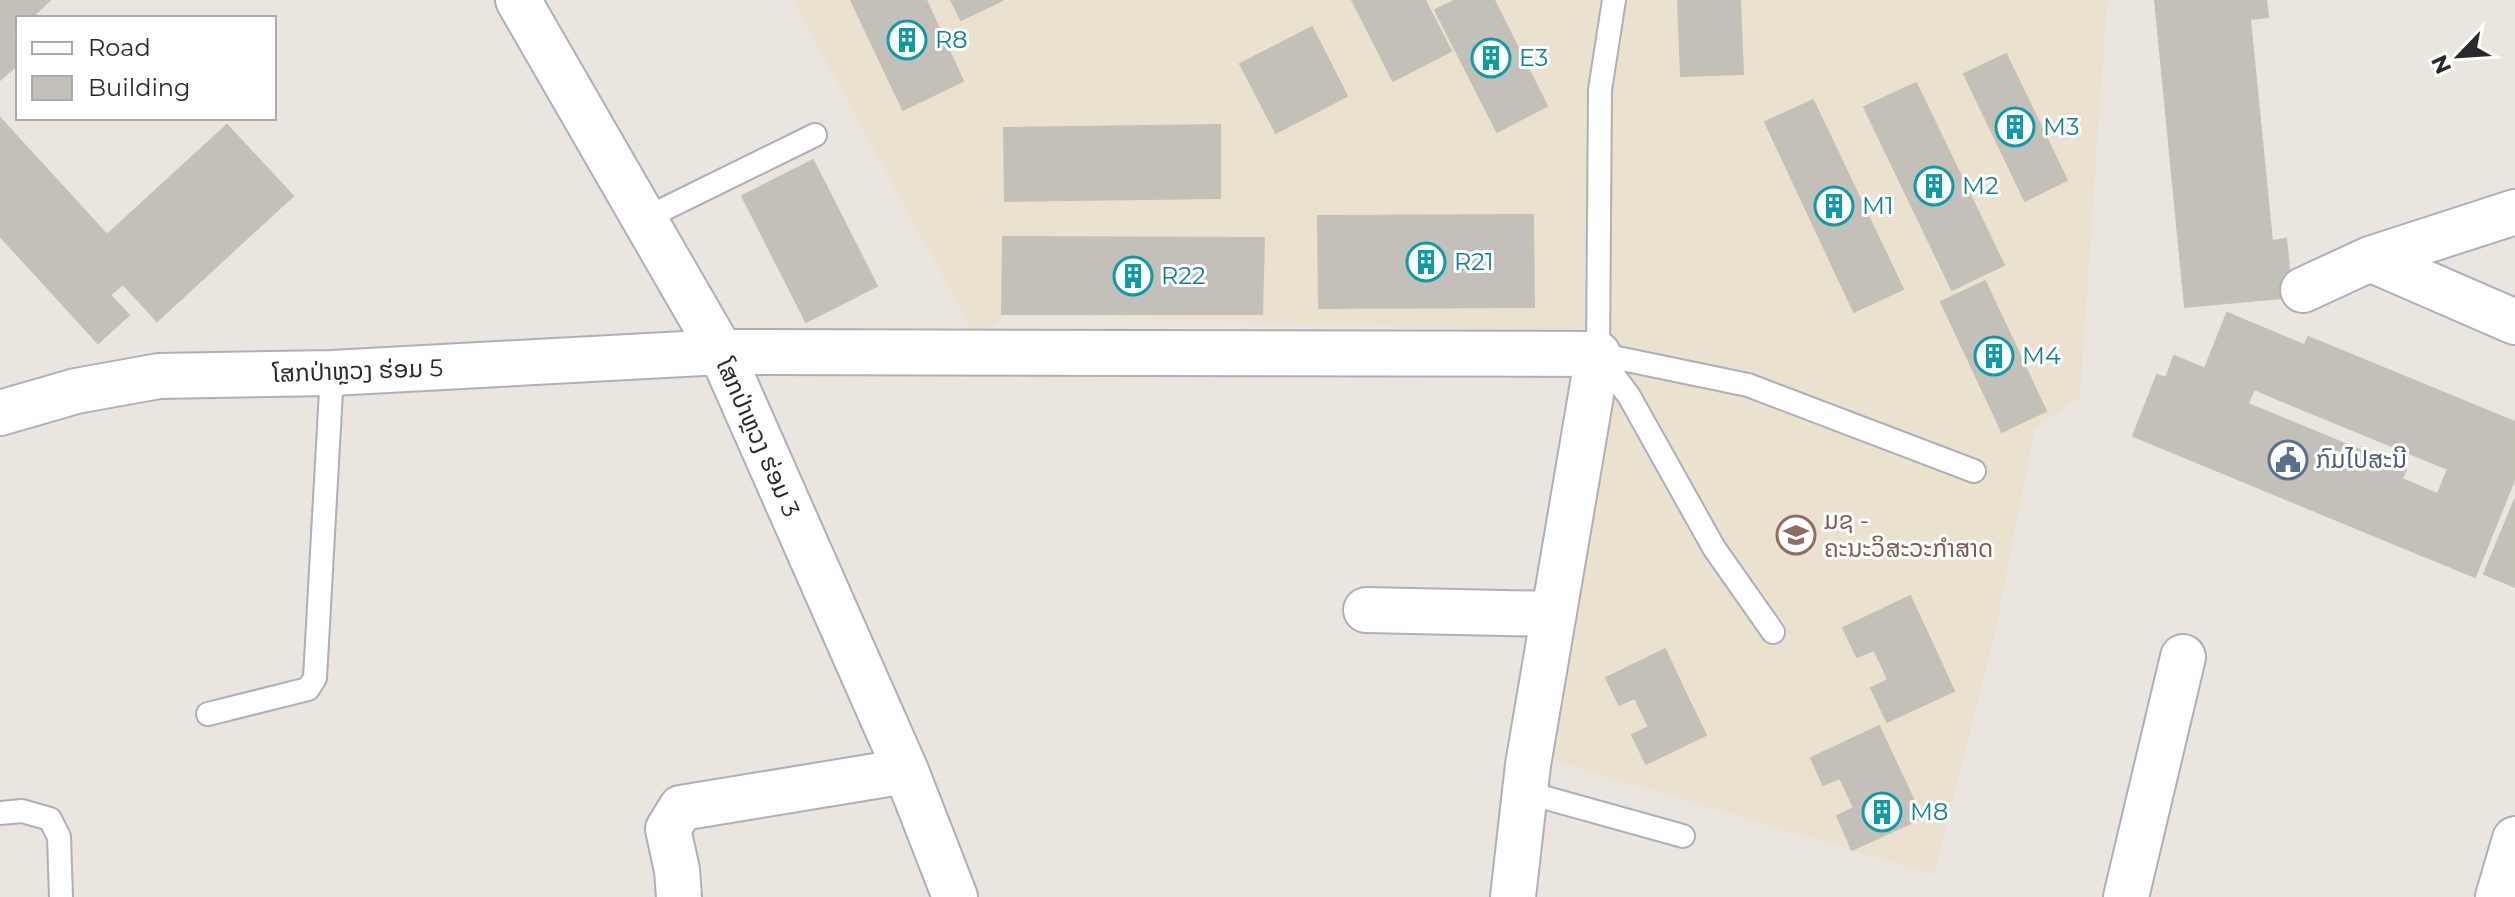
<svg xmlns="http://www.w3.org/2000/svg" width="2515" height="897" font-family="Montserrat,'Noto Sans Lao',sans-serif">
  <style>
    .education { fill: #eae2cf }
    .building { fill: #c3bfb9; stroke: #c5c1b7; stroke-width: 2 }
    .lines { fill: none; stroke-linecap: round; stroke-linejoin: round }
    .lane-casing { stroke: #aeafb9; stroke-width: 26 }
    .street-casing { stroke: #aeafb9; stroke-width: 48 }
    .lane { stroke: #fff; stroke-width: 22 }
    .street { stroke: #fff; stroke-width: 44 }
    .labels { text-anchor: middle; stroke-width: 6; stroke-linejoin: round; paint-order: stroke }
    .culture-label { font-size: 24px; fill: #0d838f; stroke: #fff; text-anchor: start }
    .street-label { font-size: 24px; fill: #2a2a2a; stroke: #fff }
    .service-label { font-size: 24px; fill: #4e5e75; stroke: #fff; text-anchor: start }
    .education-label { font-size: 24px; fill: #785e54; stroke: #fff; text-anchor: start }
  </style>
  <rect width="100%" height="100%" fill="#eae5de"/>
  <!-- education -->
  <path class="education" d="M793,0h1316l-2,1 -27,395 -45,33 -42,213 -59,233 -394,-118 71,-423 -609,-20 -23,29z"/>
  <!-- building -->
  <path class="building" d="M0,0h50l-19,18h-13v12l-5,4 5,6v24l-18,16z
    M851,0h75l37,81 -60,29z
    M951,0h52l-42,20z
    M1352,0h73l26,51 -58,30z
    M1456,0h38l53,106 -50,26 -62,-122z
    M1678,0h62l3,74 -62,2z
    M2155,0h111l2,17 -18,2 22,222 14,-2 6,58 -107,10z
    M1312,27l35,69 -71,37 -36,-69z
    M2006,54l61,126 -42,21 -61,-127z
    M1916,83l88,182 -52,25 -88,-183z
    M1813,100l90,189 -49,23 -89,-190z
    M0,118l107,117 120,-110 66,71 -136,125 -34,-37 -13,11 19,20 -31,28 -98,-107z
    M1220,125v73l-215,3 -1,-73z
    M813,160l64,126 -71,36 -64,-126z
    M1533,215l1,92 -215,1 -1,-92z
    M1003,237l261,1 -2,76h-260z
    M1985,281l61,130 -44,21 -61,-130z
    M2227,313l77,32 -22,56 -77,-33z
    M2308,337l207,85v56l-40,99 -61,-25 34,-83 -166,-68z
    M2174,356l80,33 -6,15 158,65 -4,10 35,15 -23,58 -281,-116 24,-61 9,3z
    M2515,499v88l-31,-13z
    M1910,596l22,47 -50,23 -8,-16 -17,7 -14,-29z
    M1932,643l22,48 -67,31 -16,-34 17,-8 -6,-14z
    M1665,649l20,43 -43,21 -7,-15 -16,7 -13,-27z
    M1685,692l21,43 -60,29 -14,-29 17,-8 -7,-14z
    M1879,726l20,43 -52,24 -7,-15 -17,7 -12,-27z
    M1899,769l23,49 -70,32 -15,-34 17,-8 -7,-15z"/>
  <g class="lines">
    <!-- lane casing -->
    <g class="lane-casing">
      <path id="lane" d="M1614,0l-14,90 -2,264 31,42 85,152 59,84
        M644,219l171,-84
        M1598,354l150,31 226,86
        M208,714l100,-25 7,-11 17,-305
        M1525,792l158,44
        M0,813l22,-2 28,8 9,18 2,60"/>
    </g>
    <!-- street casing -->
    <g class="street-casing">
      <path id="street" d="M518,0l203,352 185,419 49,126
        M2370,259l145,63
        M2303,290l67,-31 145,-47
        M0,413l76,-22 83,-15 173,-3 389,-21 877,2 -70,411 -15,132
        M1366,610l188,4
        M679,897l-2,-27 -9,-41 13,-21 225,-37
        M2126,897l57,-240
        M2498,897l17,-58"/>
    </g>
    <!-- lane -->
    <use href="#lane" class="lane"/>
    <!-- street -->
    <use href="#street" class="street"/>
  </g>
  <!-- icons -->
  <defs>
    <g id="building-ring" transform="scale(2)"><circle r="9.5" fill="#fff" stroke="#0f9aa8" stroke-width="1.5"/><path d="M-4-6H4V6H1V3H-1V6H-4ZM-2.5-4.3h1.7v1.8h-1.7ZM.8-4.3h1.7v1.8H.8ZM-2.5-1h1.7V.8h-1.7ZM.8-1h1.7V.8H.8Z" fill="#0f9aa8"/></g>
    <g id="civic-ring" transform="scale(2)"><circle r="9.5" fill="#fff" stroke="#5c6f8a" stroke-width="1.5"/><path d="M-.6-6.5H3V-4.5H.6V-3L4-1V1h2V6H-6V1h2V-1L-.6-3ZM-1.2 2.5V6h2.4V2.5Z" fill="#5c6f8a"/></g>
    <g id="university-ring" transform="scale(2)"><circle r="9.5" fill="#fff" stroke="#8d6e63" stroke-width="1.5"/><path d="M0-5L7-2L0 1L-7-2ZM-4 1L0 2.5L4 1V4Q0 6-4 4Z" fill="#8d6e63"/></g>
  </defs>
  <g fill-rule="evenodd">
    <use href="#building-ring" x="907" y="40"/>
    <use href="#building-ring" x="1491" y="58"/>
    <use href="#building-ring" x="2015" y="127"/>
    <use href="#building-ring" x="1934" y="186"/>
    <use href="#building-ring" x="1834" y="206"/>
    <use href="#building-ring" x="1426" y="262"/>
    <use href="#building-ring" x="1133" y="276"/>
    <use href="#building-ring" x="1994" y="356"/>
    <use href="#civic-ring" x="2288" y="460"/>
    <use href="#university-ring" x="1796" y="535"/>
    <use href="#building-ring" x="1882" y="812"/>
  </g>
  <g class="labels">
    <!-- culture labels -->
    <g class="culture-label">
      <text x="935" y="48">R8</text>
      <text x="1519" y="66">E3</text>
      <text x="2043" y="135">M3</text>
      <text x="1962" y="194">M2</text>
      <text x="1862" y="214">M1</text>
      <text x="1454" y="270">R21</text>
      <text x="1161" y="284">R22</text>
      <text x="2022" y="364">M4</text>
      <text x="1910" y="820">M8</text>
    </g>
    <!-- street labels -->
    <g class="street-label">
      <text transform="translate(358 371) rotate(-2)" y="8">ໂສກປ່າຫຼວງ ຮ່ອມ 5</text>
      <text transform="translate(758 438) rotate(66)" y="8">ໂສກປ່າຫຼວງ ຮ່ອມ 3</text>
    </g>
    <!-- service labels -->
    <g class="service-label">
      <text x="2316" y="468">ກົມໄປສະນີ</text>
    </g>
    <!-- education labels -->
    <g class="education-label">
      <text x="1824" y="529">ມຊ -<tspan x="1824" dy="28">ຄະນະວິສະວະກຳສາດ</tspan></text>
    </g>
  </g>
  <!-- legend -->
  <rect x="16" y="16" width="260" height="104" fill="#ffffff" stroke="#aaaaaa" stroke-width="2"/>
  <rect x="32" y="42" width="40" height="12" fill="#ffffff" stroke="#aaaaaa" stroke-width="2"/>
  <text x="88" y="56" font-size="24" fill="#2a2a2a">Road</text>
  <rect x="32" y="76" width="40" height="24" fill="#c3bfb9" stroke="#aaaaaa" stroke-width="2"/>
  <text x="88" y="96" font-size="24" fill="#2a2a2a">Building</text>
  <!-- north arrow -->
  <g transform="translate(2459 56) rotate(245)" stroke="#ffffff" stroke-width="6" paint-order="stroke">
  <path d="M0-6L14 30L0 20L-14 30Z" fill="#2a2a2a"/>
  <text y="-12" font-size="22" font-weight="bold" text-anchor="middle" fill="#2a2a2a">N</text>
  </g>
</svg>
